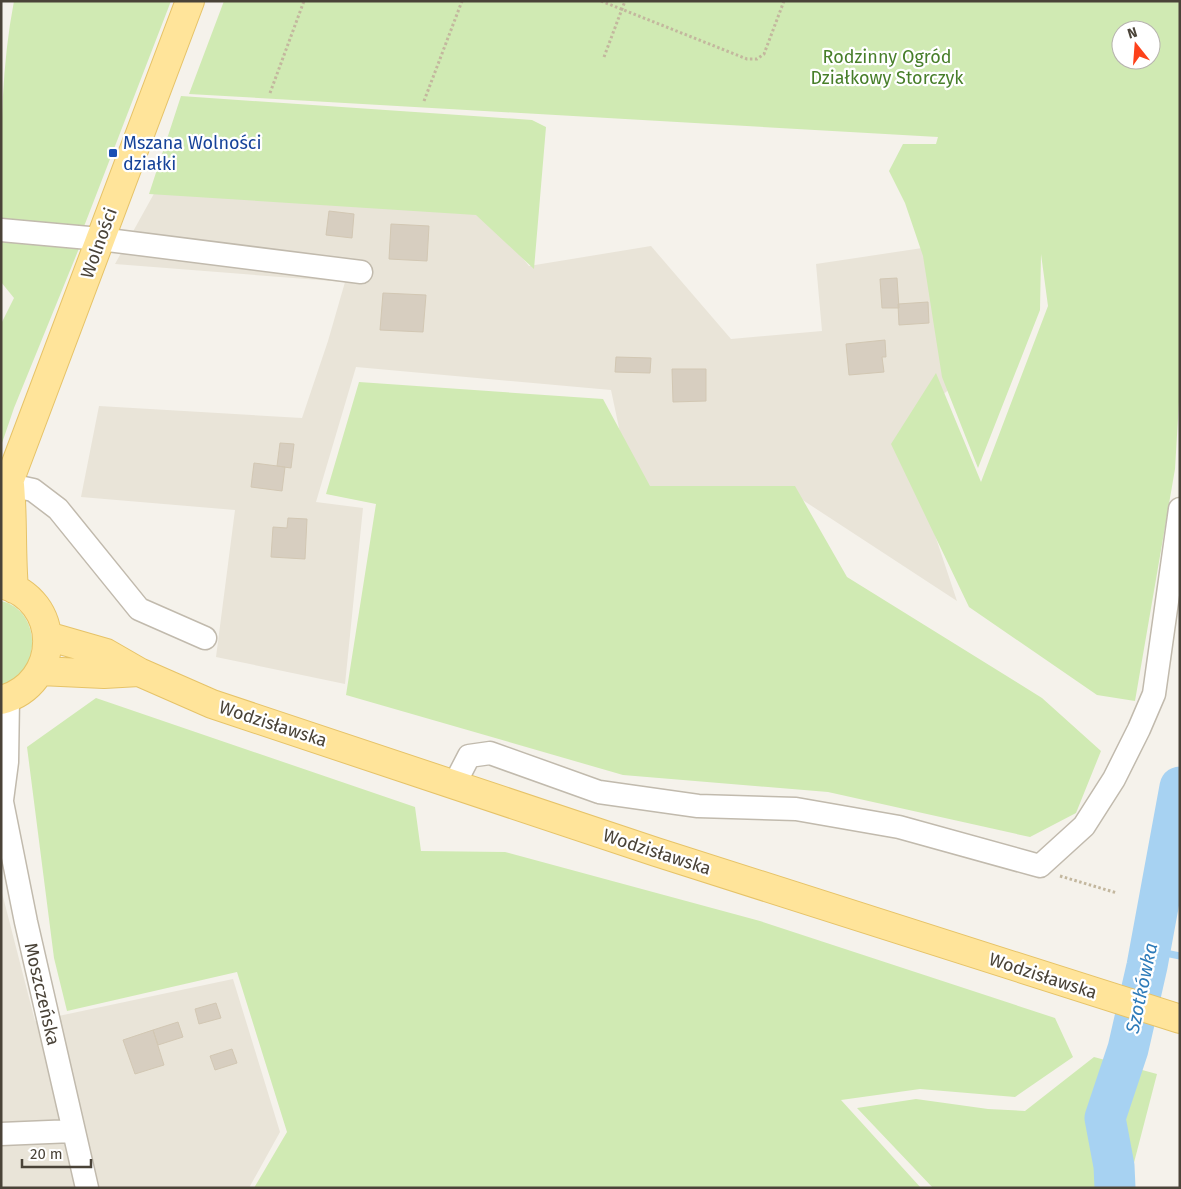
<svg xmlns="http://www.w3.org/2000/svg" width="1181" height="1189" font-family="'Fira Sans',sans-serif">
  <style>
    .residential { fill: #e9e4d8 }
    .green { fill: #d0eab3; fill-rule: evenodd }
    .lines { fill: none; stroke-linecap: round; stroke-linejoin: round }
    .stream { stroke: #a7d2f2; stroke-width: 7 }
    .river { stroke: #a7d2f2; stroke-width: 41 }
    .building { fill: #d7cec0; stroke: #d2c7b3 }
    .minor-casing { stroke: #c1baad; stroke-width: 25 }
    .major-casing { stroke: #e6c368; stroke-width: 30 }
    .path { stroke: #c3b79e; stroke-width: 3; stroke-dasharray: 2.5 2.5; stroke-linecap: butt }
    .minor { stroke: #fff; stroke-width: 22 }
    .major { stroke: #ffe49a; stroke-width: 28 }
    .transit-dot { fill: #1a4fb4; stroke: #fff; stroke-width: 2 }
    .labels { text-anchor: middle; stroke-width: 4.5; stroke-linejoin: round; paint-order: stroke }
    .park-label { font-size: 18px; fill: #477e29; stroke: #fff }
    .transit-label { font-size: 18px; fill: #164399; stroke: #fff; text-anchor: start }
    .street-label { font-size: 18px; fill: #4a4338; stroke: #fff }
    .water-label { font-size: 19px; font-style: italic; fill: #2e7bb9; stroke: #fff }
  </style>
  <rect width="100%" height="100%" fill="#f5f2eb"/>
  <!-- residential -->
  <path class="residential" d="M156,190l325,17 48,59 122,-20 80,93 91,-8 -6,-67 113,-17 23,140 -52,43 57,171 -159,-104 -165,-3 -22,-104 -255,-23 -40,135 47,6 -18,176 -129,-27 19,-147 -154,-13 18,-91 203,12 26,-77 17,-59 -230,-18z
    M1,889l34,132 198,-42 47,153 -31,56h-248z"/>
  <!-- green -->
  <path class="green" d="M14,1h157l-88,228 -82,-7c0,-73 -1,-149 13,-221z
    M224,1h956v384l-5,84 -40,232 -38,-6 -128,-88 -78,-163 45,-71 45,109 67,-176 -7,-52 -1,56 -62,158 -36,-91 -19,-121 -18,-53 -16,-32 14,-27h33l2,-7 -749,-43zM1121,30h30v30h-30z
    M181,96l351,24 14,7 -12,142 -58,-54 -327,-21z
    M1,239l79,7 -66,162 -13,38v-122l13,-26 -13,-16z
    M359,382l244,17 47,87h145l52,91 195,121 59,53 -25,62 -46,24 -202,-45 -205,-17 -277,-80 30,-191 -50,-10z
    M1,601c42,9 41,75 0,84z
    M96,698l319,109 6,44 84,1 255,69 295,97 18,39 -58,40 -95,-8 -79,11 80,88h-667l33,-56 -50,-160 -170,39 -13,-53 -27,-211z
    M1094,1057l63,17 -27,104 4,10h-201l-76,-80 59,-9 72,10 37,2z"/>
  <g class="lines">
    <!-- stream -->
    <path class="stream" d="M1150,950l30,6"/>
    <!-- river -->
    <path class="river" d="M1115,1188l-1,-22 -9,-48 23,-69 19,-83 33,-179"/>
  </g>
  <!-- building -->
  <path class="building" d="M329,211l25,3 -2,24 -26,-3z
    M391,224l38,2 -2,35 -38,-2z
    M897,278l2,30h-17l-2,-29z
    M383,293l43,2 -3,37 -43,-2z
    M928,302l1,21 -30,2 -1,-21z
    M885,340l1,17h-4l2,15 -35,3 -3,-31z
    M616,357l35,1 -1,15 -35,-1z
    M672,369h34v32l-33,1z
    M280,443l14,1 -3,24 -14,-2z
    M254,463l31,4 -3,24 -31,-4z
    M288,518l19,1 -2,40 -34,-2 2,-30 14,1z
    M216,1003l5,15 -22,6 -4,-15z
    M178,1022l5,15 -25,8 -5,-15z
    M153,1030l11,35 -29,9 -12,-34z
    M232,1049l5,14 -22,7 -5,-14z"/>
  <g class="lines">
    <!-- minor casing -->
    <g class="minor-casing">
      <path id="minor" d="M1,230l99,9 261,33
        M10,485l23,5 25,19 81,100 66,29
        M454,785l15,-29 21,-3 109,39 99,14 98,3 103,18 141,39 44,-40 30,-47 25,-50 15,-35 26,-185
        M1,797l25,125 61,266
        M2,800l5,-38 1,-64
        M1,1134l72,-3"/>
    </g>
    <!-- major casing -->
    <g class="major-casing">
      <path id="major" d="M10,485c3,34 1,69 4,104
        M1,503l189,-502
        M1,584c62,15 61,100 0,116
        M47,636l59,17 33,19 73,32 444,148 524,167
        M40,671l64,3 35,-2"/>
    </g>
    <!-- path -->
    <path class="path" d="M601,1l146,58h10l7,-5 20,-53
      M604,57l21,-56
      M270,93l34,-92
      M424,101l38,-100
      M1060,876l57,17"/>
    <!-- minor -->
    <use href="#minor" class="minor"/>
    <!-- major -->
    <use href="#major" class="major"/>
  </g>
  <!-- markers -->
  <rect class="transit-dot" x="108" y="148" width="10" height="10" rx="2.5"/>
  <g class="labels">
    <!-- park labels -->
    <g class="park-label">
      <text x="887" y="63">Rodzinny Ogród<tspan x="887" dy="21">Działkowy Storczyk</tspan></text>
    </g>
    <!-- transit labels -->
    <g class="transit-label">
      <text x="123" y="149">Mszana Wolności<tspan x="123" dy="21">działki</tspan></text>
    </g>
    <!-- street labels -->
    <g class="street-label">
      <text transform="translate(99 243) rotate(-70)" y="6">Wolności</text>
      <text transform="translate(273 724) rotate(18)" y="6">Wodzisławska</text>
      <text transform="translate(657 852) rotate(18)" y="6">Wodzisławska</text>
      <text transform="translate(1043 976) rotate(18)" y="6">Wodzisławska</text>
      <text transform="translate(42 994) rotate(77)" y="6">Moszczeńska</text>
    </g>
    <!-- water labels -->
    <g class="water-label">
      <text transform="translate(1141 988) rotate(-78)" y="7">Szotkówka</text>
    </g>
  </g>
  <!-- border -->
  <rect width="1181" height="1189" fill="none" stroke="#4a4338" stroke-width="5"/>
  <!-- north arrow -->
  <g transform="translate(1136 45) rotate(343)"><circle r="24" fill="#ffffff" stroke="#b7b4af"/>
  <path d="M0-4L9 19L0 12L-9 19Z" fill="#fd411a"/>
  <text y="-8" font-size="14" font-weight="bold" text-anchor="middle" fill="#4a4338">N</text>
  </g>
  <!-- scale -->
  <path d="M22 1159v8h69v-8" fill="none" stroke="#4a4338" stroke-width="2.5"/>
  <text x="30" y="1159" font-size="15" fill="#4a4338" stroke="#ffffff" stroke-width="4" paint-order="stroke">20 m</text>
</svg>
